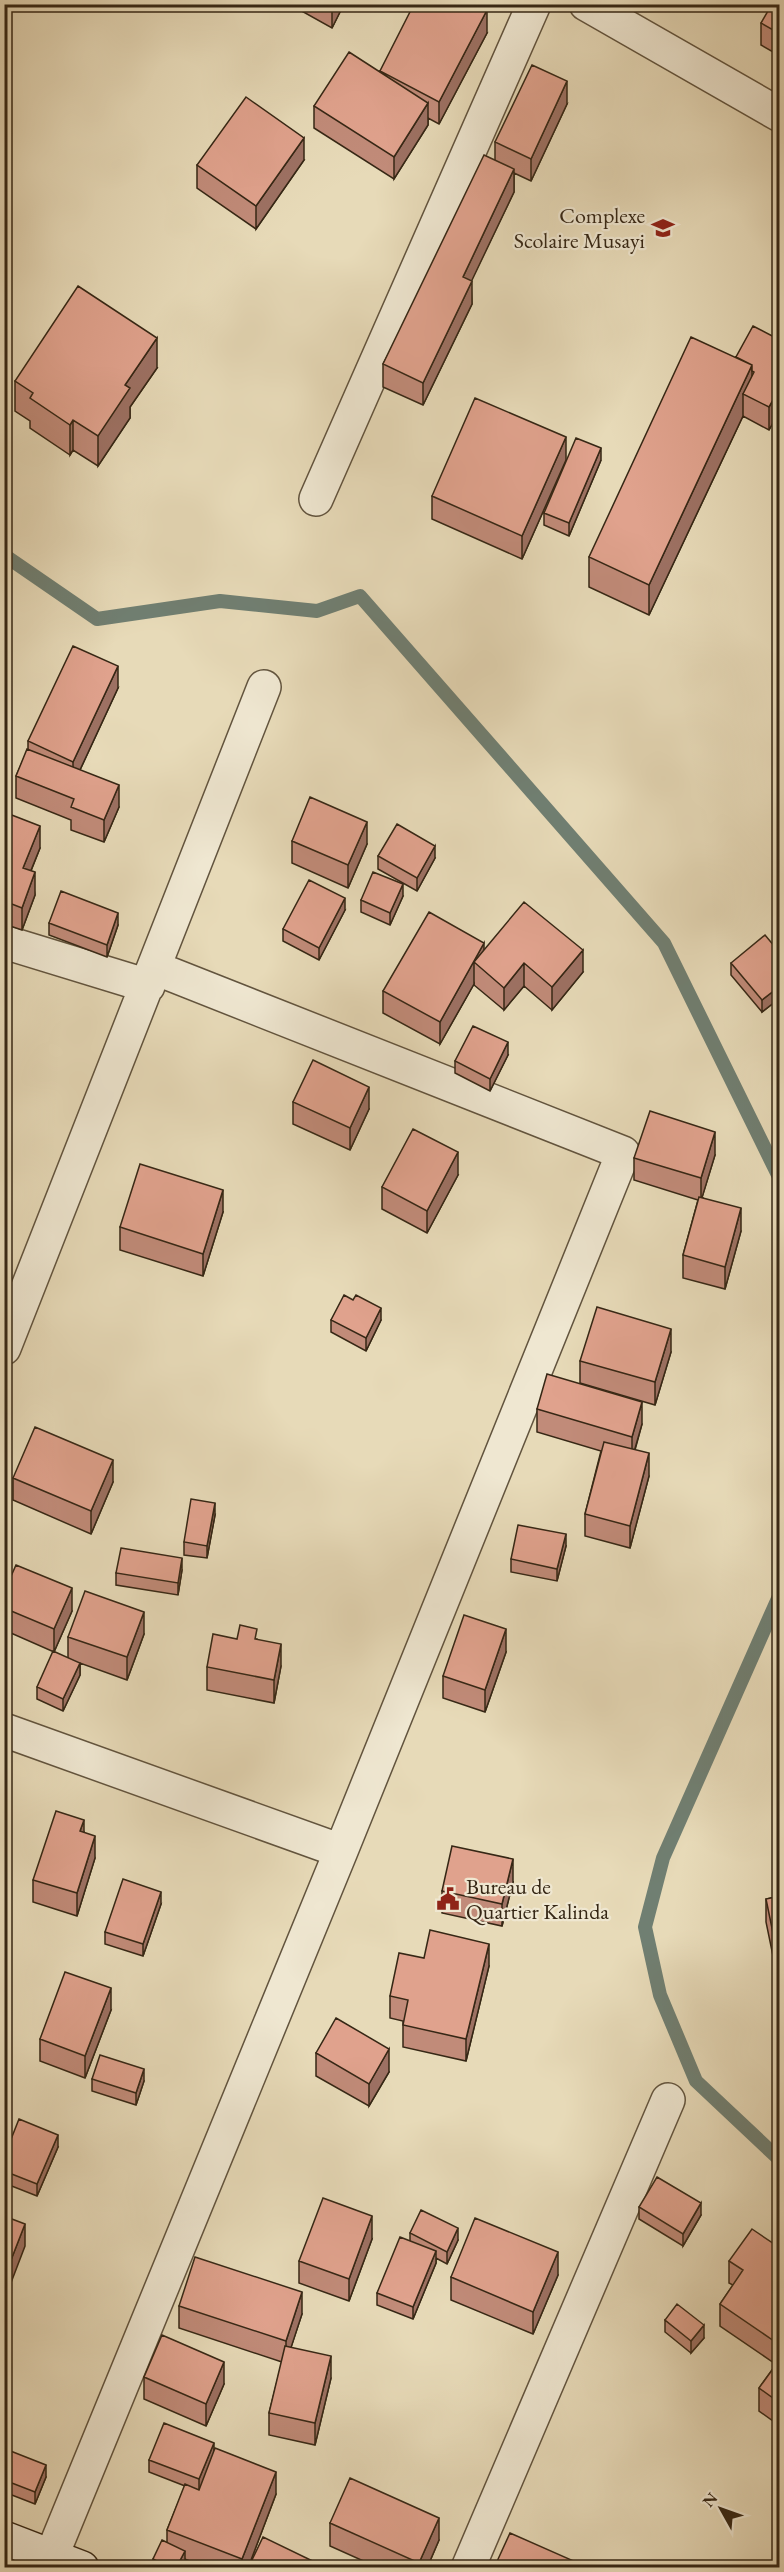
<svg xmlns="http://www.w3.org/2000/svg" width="784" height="2572" font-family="'EB Garamond',serif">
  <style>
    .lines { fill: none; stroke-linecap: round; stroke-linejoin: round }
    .stream { stroke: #707f72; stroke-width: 14 }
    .street-casing { stroke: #62543e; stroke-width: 36 }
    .secondary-casing { stroke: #362715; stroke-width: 36 }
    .street { stroke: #efe7d1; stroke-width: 33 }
    .secondary { stroke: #efe7d1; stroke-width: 33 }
    .wall { fill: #c18b79; stroke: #362715; stroke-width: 1.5 }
    .shaded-wall { fill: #9d7163; stroke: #362715; stroke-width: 1.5 }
    .building { fill: #e0a28d; stroke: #362715; stroke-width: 1.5 }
    .labels { text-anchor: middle; stroke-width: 4.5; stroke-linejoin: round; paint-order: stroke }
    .poi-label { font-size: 22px; fill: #362715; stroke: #efe7d1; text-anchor: end }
  </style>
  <rect width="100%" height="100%" fill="#e7dab8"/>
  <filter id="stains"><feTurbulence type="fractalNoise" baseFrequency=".00333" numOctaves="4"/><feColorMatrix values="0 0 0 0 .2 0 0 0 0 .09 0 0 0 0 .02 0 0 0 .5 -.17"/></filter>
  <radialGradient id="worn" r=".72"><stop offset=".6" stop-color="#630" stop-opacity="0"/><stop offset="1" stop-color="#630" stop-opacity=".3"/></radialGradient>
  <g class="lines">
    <!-- stream -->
    <path class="stream" d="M4,555l93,64 123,-18 97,10 43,-15 304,347 116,236
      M780,1594l-117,264 -18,69 15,68 36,86 84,79"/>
    <!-- street casing -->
    <g class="street-casing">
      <path id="street" d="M586,4l194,111
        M316,499l218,-495
        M4,942l144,44
        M4,1348l260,-661
        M4,1730l337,121
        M44,2568l8,-13 289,-704 282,-698 -468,-185
        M468,2568l200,-468"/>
    </g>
    <!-- secondary casing -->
    <g class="secondary-casing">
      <path id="secondary" d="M4,2538l78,30"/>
    </g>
    <!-- street -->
    <use href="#street" class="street"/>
    <!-- secondary -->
    <use href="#secondary" class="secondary"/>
  </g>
  <!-- wall -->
  <path class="wall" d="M289,4h55l-12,24z
    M780,4v52l-19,-11v-22z
    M487,33l-48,91 -11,-6v7l-34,54 -80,-51v-22l66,-35z
    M567,104l-36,77 -17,-8v19l-43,89 1,23 -49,101 -40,-18v-23l112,-204v-18z
    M304,160l-48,69 -59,-41v-23z
    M780,340v70l-11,20 -26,-14 -94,199 -60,-28v-30l147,-200z
    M157,368l-27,39v11l-32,48 -25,-16 -3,5 -40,-27v-7l-15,-10v-30z
    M566,460l-44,99 -90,-40v-23z
    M601,460l-32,76 -25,-11v-12z
    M118,688l-38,82 39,37 -15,35 -33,-12v-10l-55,-22v-22l12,-27v-8z
    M4,812l36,36 -9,23 4,24 -13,35 -18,-6z
    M292,841l75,3 -19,44 -56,-25z
    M378,856l57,2 -18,33 -39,-22z
    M403,896l-13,29 -29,-13v-12z
    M345,910l-26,50 -36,-19v-12z
    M49,923l69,2 -11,32 -58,-22z
    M484,950l99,22 -31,38 -28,-24 -20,24 -30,-25v-1l-34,60 -57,-31v-22z
    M780,953v45l-18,14 -31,-37v-12z
    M508,1055l-18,36 -35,-18v-12z
    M293,1102l76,7 -19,41 -57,-26z
    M715,1155l-13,42 39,34 -16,58 -42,-11v-23l15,-55 -64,-20v-22z
    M458,1175l-31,58 -45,-24v-22z
    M223,1212l-20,64 -83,-26v-23z
    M353,1300l28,20 -15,31 -35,-19v-12z
    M671,1352l-16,53 -75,-22v-22z
    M537,1409l105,15 -7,26 14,26 -19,72 -45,-12v-22l16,-63 -64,-19z
    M13,1478l100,4 -22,52 -78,-34z
    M215,1515l-8,43 -23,-3v-13z
    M566,1546l-9,35 -46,-9v-13z
    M182,1570l-4,25 -62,-10v-12z
    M4,1592l68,19 -18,41 -50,-22z
    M144,1634l-17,46 -47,-17v12l-17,36 -26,-12v-12l31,-29v-21z
    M237,1639h20l24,27 -7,37 -67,-13v-23z
    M506,1652l-21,60 -42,-14v-22z
    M84,1832l11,26 -18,58 -44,-14v-22z
    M513,1882l-11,44 -60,-13v-22z
    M780,1896v94l-14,-68v-23z
    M161,1904l-18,52 -38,-12v-12z
    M424,1958l65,8 -23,95 -63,-14v-26l-13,-3v-22z
    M111,2010l-26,68 -45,-17v-22z
    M316,2053l73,19 -20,34 -53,-30z
    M92,2079l52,2 -8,24 -44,-14z
    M58,2147l-21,49 -33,-13v-26z
    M639,2207l62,8 -18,31 -44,-27z
    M410,2233l48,7 -11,24 -11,-6v5l-23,56 -36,-14v-12l33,-52z
    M372,2239l-23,62 -50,-18v-22z
    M780,2248v107l-6,8 -54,-37v-22l13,-19 -4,-2v-22z
    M558,2275l-25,59 -82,-34v-23z
    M179,2306l123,8 -11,33 40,31 -16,67 -46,-10v-22l13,-51 -103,-34z
    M665,2320l39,18 -13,15 -26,-21z
    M780,2359v67l-21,-15v-23z
    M144,2377l80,7 -18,42 -62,-27z
    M214,2451l62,43 -28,74h-41l-22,-9v4l-3,5h-29v-9l14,-17v-12l18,-44 -36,-14v-12z
    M4,2459l42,18 -11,27 -31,-12z
    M330,2523l109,17 -12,28h-48l-49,-22z
    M251,2562l76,6h-76z"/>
  <!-- shaded-wall -->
  <path class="shaded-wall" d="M332,4h12l-12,24z
    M487,10v23l-48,91v-22z
    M567,81v23l-36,77v-22z
    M428,103v22l-34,54v-22z
    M304,138v22l-48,69v-23z
    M514,169v23l-51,107v-22z
    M472,281v23l-49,101v-22z
    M157,338v30l-27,39v11l-32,48v-30l27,-51z
    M752,365v30l-9,-1v22l-94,199v-30z
    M780,388v22l-11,20v-23z
    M73,420v30l-3,5v-30z
    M566,437v23l-44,99v-23z
    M601,448v12l-32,76v-13z
    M118,666v22l-45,97v-23z
    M119,785v22l-15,35v-22z
    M367,822v22l-19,44v-23z
    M40,826v22l-17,42v-22z
    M435,846v12l-18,33v-13z
    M35,872v23l-13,35v-22z
    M403,884v12l-13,29v-12z
    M345,898v12l-26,50v-12z
    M118,913v12l-11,32v-12z
    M484,943v22l-10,-3v22l-34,60v-22z
    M583,950v22l-31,38v-23z
    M524,963v23l-20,24v-22z
    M780,986v12l-18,14v-12z
    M508,1042v13l-18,36v-12z
    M369,1087v22l-19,41v-22z
    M715,1132v23l-14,46v-23z
    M458,1152v23l-31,58v-22z
    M223,1190v22l-20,64v-22z
    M741,1208v23l-16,58v-22z
    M381,1308v12l-15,31v-13z
    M671,1329v23l-16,53v-23z
    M642,1402v22l-10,35v-22z
    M649,1453v23l-19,72v-22z
    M113,1460v22l-22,52v-23z
    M215,1503v12l-8,43v-12z
    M566,1534v12l-9,35v-12z
    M182,1558v12l-4,25v-12z
    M72,1588v23l-18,41v-23z
    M144,1612v22l-17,46v-23z
    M506,1629v23l-21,60v-22z
    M281,1644v22l-7,37v-23z
    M80,1663v12l-17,36v-12z
    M84,1820v22l-4,-11z
    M95,1836v22l-18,58v-23z
    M513,1859v23l-11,44v-22z
    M161,1892v12l-18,52v-12z
    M489,1944v22l-23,95v-22z
    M111,1988v22l-26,68v-22z
    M389,2049v23l-20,34v-22z
    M144,2069v12l-8,24v-12z
    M58,2135v12l-21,49v-12z
    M701,2203v12l-18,31v-12z
    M372,2216v23l-23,62v-22z
    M25,2224v22l-21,55v-23z
    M458,2228v12l-11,24v-12z
    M436,2251v12l-23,56v-12z
    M558,2252v23l-25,59v-22z
    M302,2292v22l-16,49v-22z
    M704,2325v13l-13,15v-12z
    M780,2332v23l-6,8v-22z
    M331,2356v22l-16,67v-22z
    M224,2362v22l-18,42v-22z
    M214,2443v12l-15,36v-12z
    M46,2465v12l-11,27v-12z
    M276,2472v22l-28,74h-6v-9z
    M439,2518v22l-12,28h-8v-5z
    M185,2551v12l-3,5h-6z"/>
  <!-- building -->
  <path class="building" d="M414,4h62l11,6 -48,92 -59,-31z
    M772,4h8v30l-19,-11z
    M349,52l79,51 -34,54 -80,-51z
    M532,65l35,16 -36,78 -36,-17z
    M246,97l58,41 -48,68 -59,-41z
    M484,155l30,14 -51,108 9,4 -49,102 -40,-19z
    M78,286l79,52 -32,47 5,3 -32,48 -25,-16 -3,5 -40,-27 3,-5 -18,-12z
    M753,326l27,14v48l-11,19 -26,-13 11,-22 -2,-1v-6l-16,-8z
    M691,337l61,28 -103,220 -60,-28z
    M475,398l91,39 -44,99 -90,-40z
    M576,438l25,10 -32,75 -25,-10z
    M73,646l45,20 -45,96 -45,-21z
    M27,749l92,36 -15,35 -33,-13 3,-8 -58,-23z
    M310,797l57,25 -19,43 -56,-24z
    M4,812l36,14 -17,42 12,4 -13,36 -18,-7z
    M397,824l38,22 -18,32 -39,-22z
    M373,872l30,12 -13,29 -29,-13z
    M309,880l36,18 -26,50 -36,-19z
    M61,891l57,22 -11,32 -58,-22z
    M524,902l59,48 -31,37 -28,-24 -20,25 -30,-26z
    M429,912l55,31 -44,79 -57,-31z
    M765,935l15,18v33l-18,14 -31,-37z
    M473,1026l35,16 -18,37 -35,-18z
    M313,1060l56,27 -19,41 -57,-26z
    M650,1111l65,21 -14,46 -67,-20z
    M413,1129l45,23 -31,59 -45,-24z
    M140,1164l83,26 -20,64 -83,-27z
    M699,1197l42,11 -16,59 -42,-12z
    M344,1295l9,5 3,-5 25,13 -15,30 -35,-18z
    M597,1307l74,22 -16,53 -75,-21z
    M547,1374l95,28 -10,35 -95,-28z
    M35,1427l78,33 -22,51 -78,-33z
    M604,1442l45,11 -19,73 -45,-12z
    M191,1499l24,4 -8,43 -23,-4z
    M518,1525l48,9 -9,35 -46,-10z
    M121,1548l61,10 -4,25 -62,-10z
    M16,1565l56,23 -18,41 -50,-21v-16z
    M85,1591l59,21 -17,45 -59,-20z
    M464,1615l42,14 -21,61 -42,-14z
    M240,1625l17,4 -2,10 26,5 -7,36 -67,-13 6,-33 24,5z
    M53,1651l27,12 -17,36 -26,-12z
    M56,1811l28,9 -4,11 15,5 -18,57 -44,-13z
    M452,1846l61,13 -11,45 -60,-13z
    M123,1879l38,13 -18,52 -38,-12z
    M780,1896v71l-14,-68z
    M430,1930l59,14 -23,95 -63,-14 5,-25 -18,-4 9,-43 25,5z
    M65,1972l46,16 -26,68 -45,-17z
    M336,2018l53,31 -20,35 -53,-31z
    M100,2055l44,14 -8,24 -44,-14z
    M19,2119l39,16 -21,49 -33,-13v-14z
    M657,2177l44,26 -18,31 -44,-27z
    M323,2198l49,18 -23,63 -50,-18z
    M421,2210l37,18 -11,24 -37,-19z
    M4,2216l21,8 -21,54z
    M475,2218l83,34 -25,60 -82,-35z
    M752,2229l28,19v84l-6,9 -54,-37 23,-34 -14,-9z
    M400,2237l36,14 -23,56 -36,-14z
    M195,2257l107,35 -16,49 -107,-35z
    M677,2304l27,21 -13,16 -26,-21z
    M162,2335l62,27 -18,42 -62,-27z
    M285,2346l46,10 -16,67 -46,-10z
    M780,2359v44l-21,-15z
    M164,2423l50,20 -15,36 -50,-19z
    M215,2448l61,24 -34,87 -75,-29 18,-46 14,6z
    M8,2450l38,15 -11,27 -31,-12v-21z
    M350,2478l89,40 -20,45 -89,-40z
    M510,2533l75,33 -1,2h-90z
    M263,2537l64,31h-64l-12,-6z
    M162,2540l23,11 -9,17h-5l-18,-9z"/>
  <!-- icons -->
  <defs>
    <g id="school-bare" transform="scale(1.8)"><path d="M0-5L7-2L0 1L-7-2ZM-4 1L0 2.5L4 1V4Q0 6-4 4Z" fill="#8f2418" stroke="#efe7d1" stroke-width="2.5" paint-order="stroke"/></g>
    <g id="civic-bare" transform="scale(1.8)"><path d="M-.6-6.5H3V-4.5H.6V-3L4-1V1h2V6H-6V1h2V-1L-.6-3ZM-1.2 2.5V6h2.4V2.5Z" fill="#8f2418" stroke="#efe7d1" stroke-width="2.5" paint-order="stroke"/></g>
  </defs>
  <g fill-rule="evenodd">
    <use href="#school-bare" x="663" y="228"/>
    <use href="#civic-bare" x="448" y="1899"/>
  </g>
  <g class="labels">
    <!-- poi labels -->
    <g class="poi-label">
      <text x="645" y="223">Complexe<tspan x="645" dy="25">Scolaire Musayi</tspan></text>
      <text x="466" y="1894" text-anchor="start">Bureau de<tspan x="466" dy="25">Quartier Kalinda</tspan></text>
    </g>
  </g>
  <!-- margin -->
  <rect width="784" height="2572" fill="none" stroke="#e7dab8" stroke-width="24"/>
  <rect x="6" y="6" width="772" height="2560" fill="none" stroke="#362715" stroke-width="3"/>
  <rect x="12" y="12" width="760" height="2548" fill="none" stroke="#362715" stroke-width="1.5"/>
  <!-- north arrow -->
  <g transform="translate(721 2509) rotate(310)" stroke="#efe7d1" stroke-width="4.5" paint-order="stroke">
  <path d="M0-4.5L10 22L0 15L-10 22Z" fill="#362715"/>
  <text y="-9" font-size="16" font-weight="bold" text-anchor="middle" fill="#362715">N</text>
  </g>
  <rect width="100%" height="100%" filter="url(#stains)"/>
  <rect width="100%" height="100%" fill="url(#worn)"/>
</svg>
